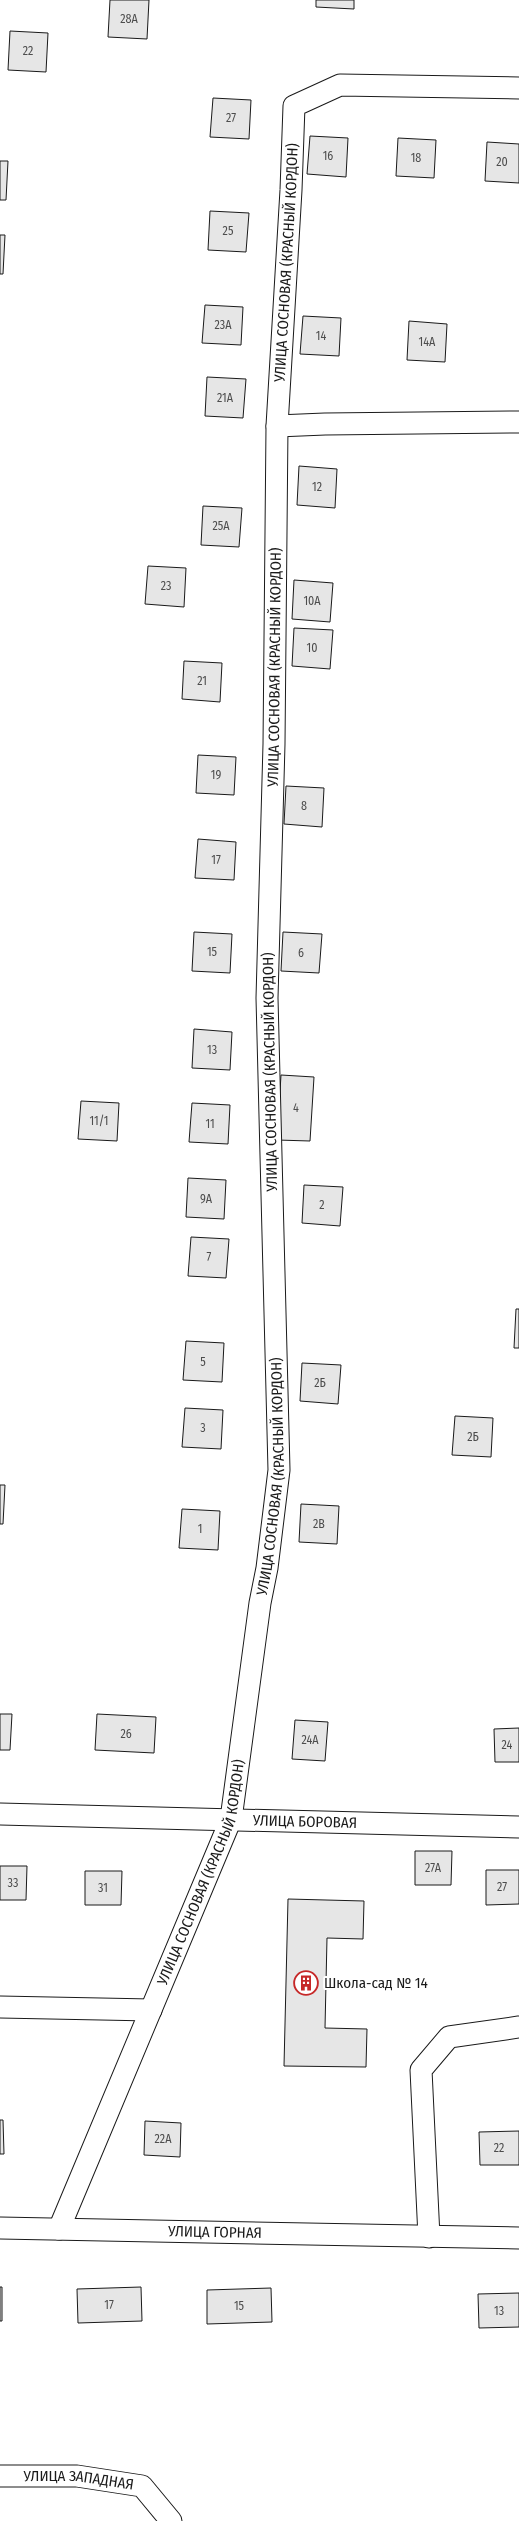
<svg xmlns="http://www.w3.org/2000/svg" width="519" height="2521" font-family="'Fira Sans Condensed',sans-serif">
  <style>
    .building { fill: #e6e6e6; stroke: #1a1a1a }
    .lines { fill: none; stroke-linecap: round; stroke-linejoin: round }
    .street-casing { stroke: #1a1a1a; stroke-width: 23 }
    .street { stroke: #fff; stroke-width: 21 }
    .labels { text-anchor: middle; stroke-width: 4; stroke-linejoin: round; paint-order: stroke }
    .number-label { font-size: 12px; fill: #4d4d4d }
    .street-label { font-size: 15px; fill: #1a1a1a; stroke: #fff }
    .poi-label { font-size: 15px; fill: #1a1a1a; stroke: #fff; text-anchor: start }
  </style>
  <rect width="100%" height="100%" fill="#fff"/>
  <!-- building -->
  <path class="building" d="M110,0h39l-2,39 -39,-2z
    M316,0h38v9l-38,-2z
    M10,31l38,2 -2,39 -38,-2z
    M213,98l38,2 -2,39 -39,-2z
    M310,136l38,2 -2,39 -39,-3z
    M398,138l38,2 -2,38 -38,-2z
    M487,142l32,2v39l-34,-2z
    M0,161h8l-2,39h-6z
    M210,211l39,2 -3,39 -38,-2z
    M0,235h5l-2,39h-3z
    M205,305l38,2 -2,38 -39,-2z
    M303,316l38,2 -2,38 -39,-2z
    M409,321l38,3 -2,38 -38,-2z
    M207,377l39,2 -3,39 -38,-2z
    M299,466l38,3 -2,39 -38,-3z
    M203,506l39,2 -3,39 -38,-2z
    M148,566l38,2 -2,39 -39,-3z
    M294,580l39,3 -3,39 -38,-3z
    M294,628l39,2 -3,39 -38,-3z
    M184,661l38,2 -2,39 -38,-3z
    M198,755l38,2 -2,38 -38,-2z
    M286,786l38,2 -2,39 -38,-3z
    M198,839l38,3 -2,38 -39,-2z
    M194,932l38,2 -2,39 -38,-2z
    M283,932l39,2 -3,39 -38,-2z
    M194,1029l38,3 -2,38 -38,-2z
    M281,1075l33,2 -4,64 -33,-1z
    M81,1101l38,2 -2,38 -39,-2z
    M192,1103l38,2 -2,39 -39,-2z
    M188,1178l38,2 -2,39 -38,-2z
    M304,1185l39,2 -3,39 -38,-3z
    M191,1237l38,2 -3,39 -38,-2z
    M516,1309h3v39h-5z
    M186,1341l38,2 -2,39 -39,-2z
    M302,1363l39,2 -3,39 -38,-3z
    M185,1408l38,2 -2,39 -39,-2z
    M455,1416l38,2 -2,39 -39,-2z
    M0,1485h5l-2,39h-3z
    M301,1504l38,2 -2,38 -38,-2z
    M182,1509l38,2 -2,39 -39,-2z
    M0,1714h12l-2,36h-10z
    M97,1714l59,3 -2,36 -59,-3z
    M295,1720l33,2 -3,39 -33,-2z
    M519,1728v34h-24l-1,-33z
    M415,1851h37l-1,34h-36z
    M0,1866h27l-1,34h-26z
    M486,1870h33v34l-33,1z
    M85,1871h37l-1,34h-36z
    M288,1899l76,2 -1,38 -36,-1 -2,90 42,1 -1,38 -82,-1z
    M0,2120h3l1,34h-4z
    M145,2121l36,2 -1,34 -36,-2z
    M519,2131v34h-39l-1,-33z
    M0,2287h2v34h-2z
    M141,2287l1,34 -64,2 -1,-34z
    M271,2288l1,34 -65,2v-34z
    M519,2293v34l-40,1 -1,-34z"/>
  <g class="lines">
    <!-- street casing -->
    <g class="street-casing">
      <g id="street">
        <path d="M277,426l48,-2 194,-2"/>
        <path id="s1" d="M0,1814l519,13"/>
        <path d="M0,2007l151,3"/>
        <path id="s2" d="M0,2228l519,10"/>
        <path id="s3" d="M59,2229l172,-410 29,-216 7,-35 12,-98 -12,-472 7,-254 3,-318 14,-236 3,-84 46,-21 179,3"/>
        <path d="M429,2237l-8,-167 28,-33 70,-10"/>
        <path id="s4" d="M0,2476h77l65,10 29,35"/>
      </g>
    </g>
    <!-- street -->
    <use href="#street" class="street"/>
  </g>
  <!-- icons -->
  <defs>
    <g id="building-ring" transform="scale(1.25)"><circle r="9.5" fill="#fff" stroke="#c62828" stroke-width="1.5"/><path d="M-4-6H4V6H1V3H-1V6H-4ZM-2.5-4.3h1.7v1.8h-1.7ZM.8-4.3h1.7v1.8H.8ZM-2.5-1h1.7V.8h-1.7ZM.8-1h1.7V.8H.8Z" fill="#c62828"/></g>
  </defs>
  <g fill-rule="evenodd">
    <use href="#building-ring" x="306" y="1983"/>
  </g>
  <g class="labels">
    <!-- number labels -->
    <g class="number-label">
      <text x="129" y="23">28А</text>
      <text x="28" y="55">22</text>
      <text x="231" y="122">27</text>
      <text x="328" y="160">16</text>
      <text x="416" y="162">18</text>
      <text x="502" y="166">20</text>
      <text x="228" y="235">25</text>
      <text x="223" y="329">23А</text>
      <text x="321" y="340">14</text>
      <text x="427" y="346">14А</text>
      <text x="225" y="402">21А</text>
      <text x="317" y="491">12</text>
      <text x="221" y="530">25А</text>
      <text x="166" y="590">23</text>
      <text x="312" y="605">10А</text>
      <text x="312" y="652">10</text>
      <text x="202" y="685">21</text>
      <text x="216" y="779">19</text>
      <text x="304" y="810">8</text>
      <text x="216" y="864">17</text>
      <text x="212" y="956">15</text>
      <text x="301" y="957">6</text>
      <text x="212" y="1054">13</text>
      <text x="296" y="1112">4</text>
      <text x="99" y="1125">11/1</text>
      <text x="210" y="1128">11</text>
      <text x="206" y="1203">9А</text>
      <text x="322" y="1209">2</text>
      <text x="209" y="1261">7</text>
      <text x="203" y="1366">5</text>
      <text x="320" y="1387">2Б</text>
      <text x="203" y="1432">3</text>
      <text x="473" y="1441">2Б</text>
      <text x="319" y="1528">2В</text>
      <text x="200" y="1533">1</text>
      <text x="126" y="1738">26</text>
      <text x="310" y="1744">24А</text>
      <text x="507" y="1749">24</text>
      <text x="433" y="1872">27А</text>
      <text x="13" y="1887">33</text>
      <text x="502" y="1891">27</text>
      <text x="103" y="1892">31</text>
      <text x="163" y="2143">22А</text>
      <text x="499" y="2152">22</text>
      <text x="109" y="2309">17</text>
      <text x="239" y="2310">15</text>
      <text x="499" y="2315">13</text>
    </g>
    <!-- street labels -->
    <g class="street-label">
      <text dy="5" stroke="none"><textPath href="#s3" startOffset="2005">УЛИЦА СОСНОВАЯ (КРАСНЫЙ КОРДОН)</textPath></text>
      <text dy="5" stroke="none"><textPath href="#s3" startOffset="1600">УЛИЦА СОСНОВАЯ (КРАСНЫЙ КОРДОН)</textPath></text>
      <text transform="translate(270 1072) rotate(-91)" y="5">УЛИЦА СОСНОВАЯ (КРАСНЫЙ КОРДОН)</text>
      <text dy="5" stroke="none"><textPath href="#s3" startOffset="790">УЛИЦА СОСНОВАЯ (КРАСНЫЙ КОРДОН)</textPath></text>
      <text dy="5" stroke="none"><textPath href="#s1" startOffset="305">УЛИЦА БОРОВАЯ</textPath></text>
      <text dy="5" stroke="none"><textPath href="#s3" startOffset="385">УЛИЦА СОСНОВАЯ (КРАСНЫЙ КОРДОН)</textPath></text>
      <text dy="5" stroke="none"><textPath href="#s2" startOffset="215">УЛИЦА ГОРНАЯ</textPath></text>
      <text dy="5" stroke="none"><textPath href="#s4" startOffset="79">УЛИЦА ЗАПАДНАЯ</textPath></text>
    </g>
    <!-- poi labels -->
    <g class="poi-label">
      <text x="324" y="1988">Школа-сад № 14</text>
    </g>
  </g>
</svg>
